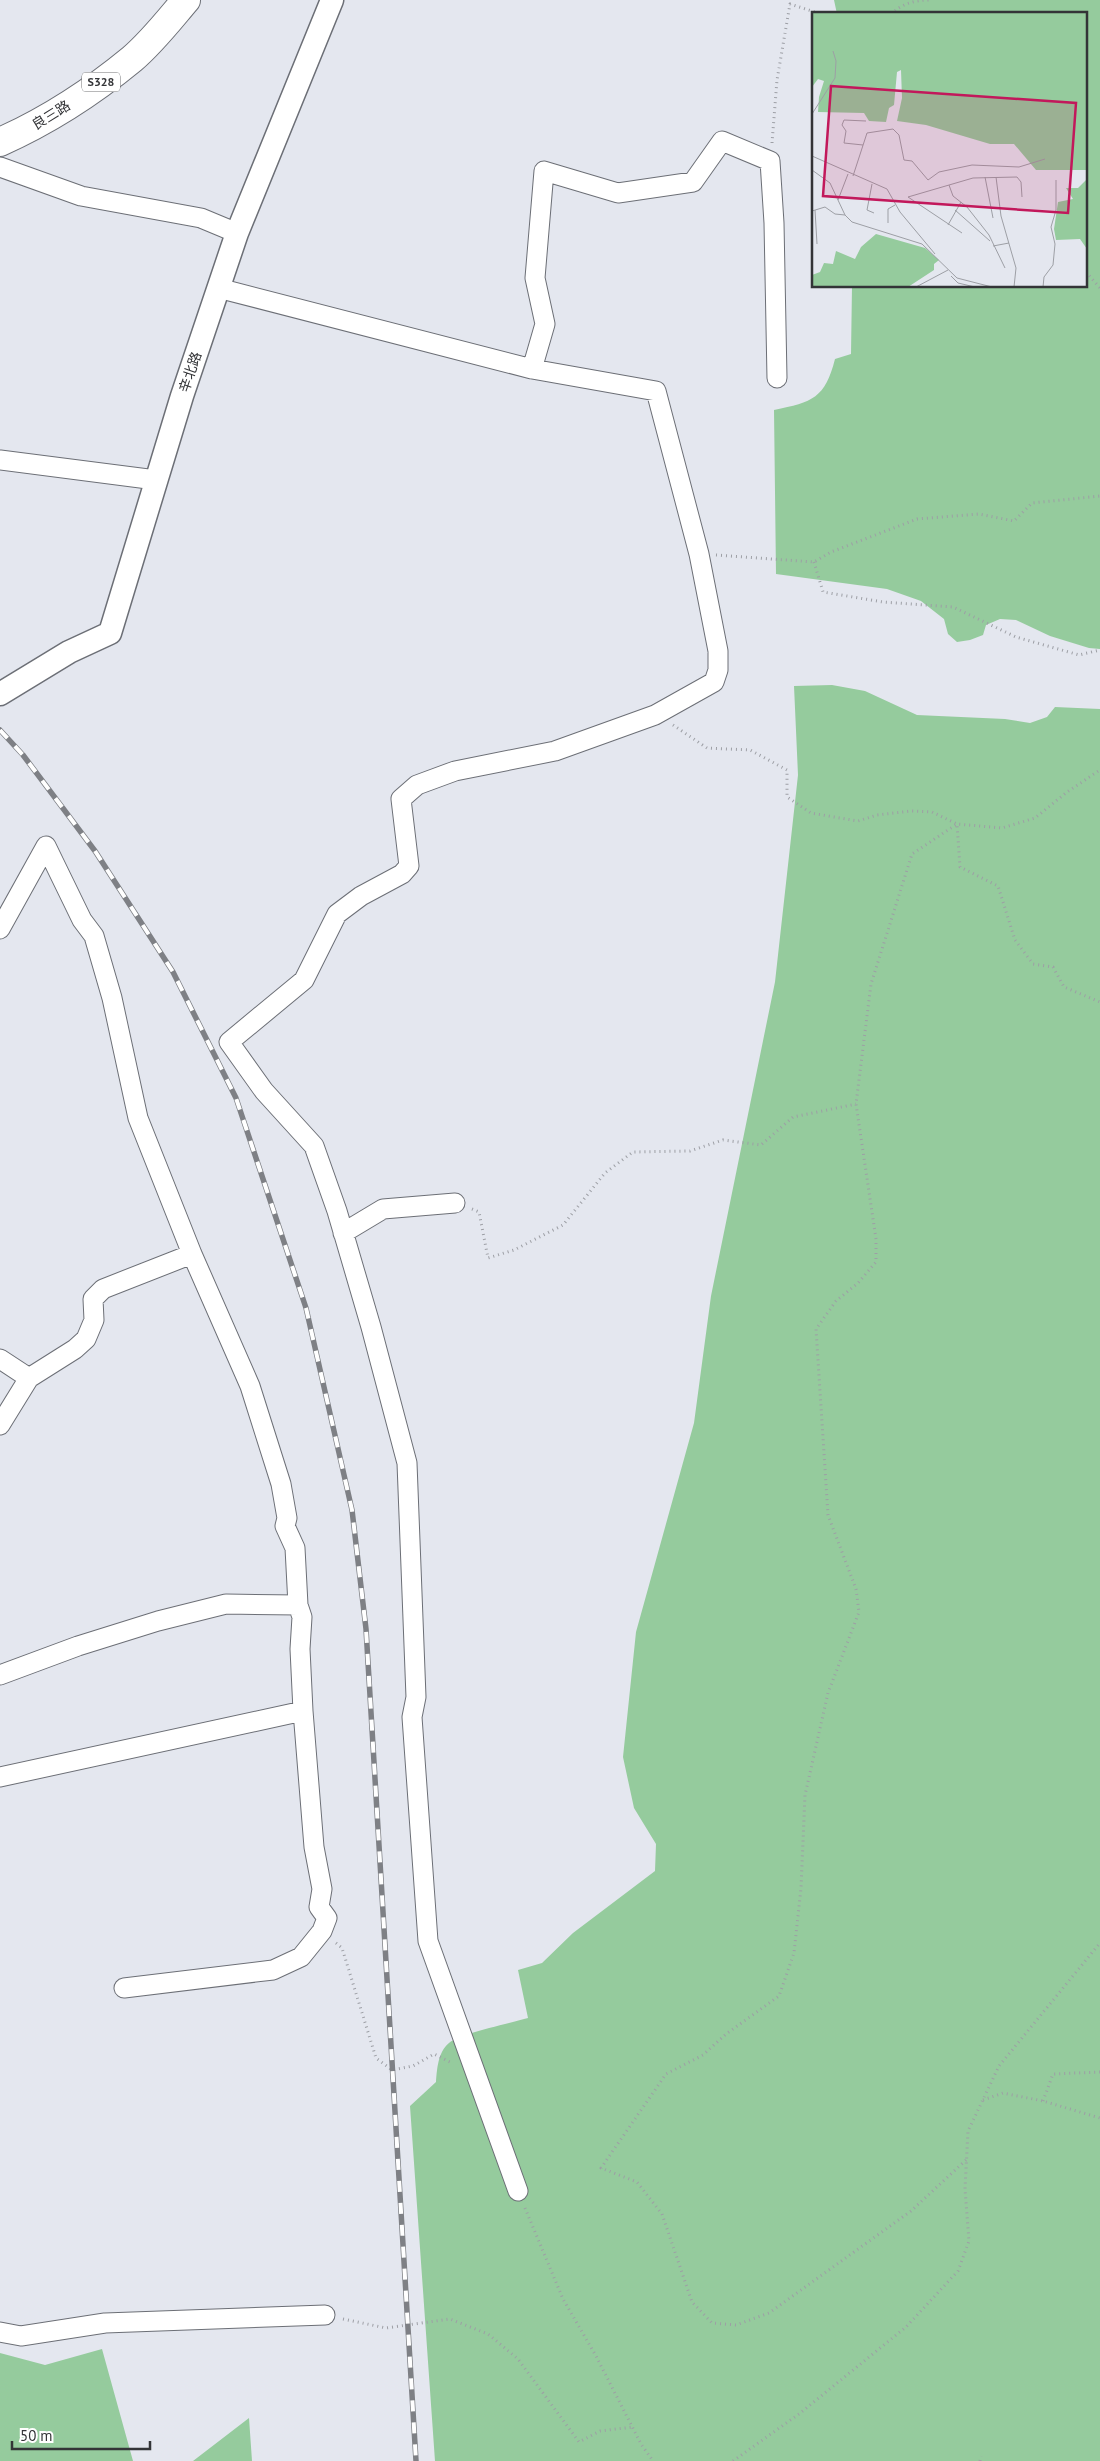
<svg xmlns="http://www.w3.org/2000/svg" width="1100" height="2461" font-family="'PT Sans','Noto Sans SC',sans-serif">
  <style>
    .green { fill: #95cb9d }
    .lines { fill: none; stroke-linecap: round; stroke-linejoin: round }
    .minor-casing { stroke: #6c6f76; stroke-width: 21 }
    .tertiary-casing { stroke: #6c6f76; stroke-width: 25 }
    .primary-casing { stroke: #6c6f76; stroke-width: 30 }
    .path { stroke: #9d9fa5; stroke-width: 3; stroke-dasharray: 1 4; stroke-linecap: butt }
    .minor { stroke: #fff; stroke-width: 19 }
    .tertiary { stroke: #fff; stroke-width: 22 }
    .primary { stroke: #fff; stroke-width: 28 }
    .rail-casing { stroke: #7e8085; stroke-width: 5.5 }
    .rail { stroke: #fff; stroke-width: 4; stroke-dasharray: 11; stroke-linecap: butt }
    .labels { text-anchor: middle; stroke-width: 4; stroke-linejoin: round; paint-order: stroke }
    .shield { fill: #fff; stroke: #707173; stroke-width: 1 }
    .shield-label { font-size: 12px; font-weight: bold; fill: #333437 }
    .street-label { font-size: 14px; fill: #333437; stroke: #fff }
    .inset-road { fill: none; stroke: #9d9fa5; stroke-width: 1 }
    .view { fill: #c2185b; fill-opacity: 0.15; stroke: #c2185b; stroke-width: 2.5 }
    .inset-edge { fill: none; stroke: #333437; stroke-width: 2.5 }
  </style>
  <rect width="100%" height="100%" fill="#e4e7ef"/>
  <!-- green -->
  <path class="green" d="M834,0h266v649l-11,-1 -39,-12 -34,-16 -16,-1 -14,6 -3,10 -13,5 -13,2 -9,-8 -4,-15 -23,-18 -34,-12 -111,-15 -2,-164c39,-8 51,-12 61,-51l16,-5 1,-68h234v-272h-249z
    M832,685l33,6 52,24 88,4 25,4 17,-6 8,-10 45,2v1752h-665l-25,-355 26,-24c1,-13 2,-30 13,-39 12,-10 62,-20 79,-25l-10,-48 24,-7 31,-30 82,-62 1,-27 -22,-36 -11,-51 13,-125 58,-209 17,-127 64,-314 23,-207 -4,-89z
    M102,2349l31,112h-133v-108l45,12z
    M249,2418l3,43h-59z"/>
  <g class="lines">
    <!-- minor casing -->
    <g class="minor-casing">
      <path id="minor" d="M0,167l81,29 120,22 36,15
        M218,288l314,81 124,22 43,163 19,97v19l-4,12 -59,33 -100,36 -100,20 -38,14 -16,14 8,67 -7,8 -41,22 -24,18 -33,66 -75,62 35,49 50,55 23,65 34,116 36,136 9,234 -4,20 16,224 90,250
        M532,369l13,-45 -10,-46 9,-107 74,22 75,-11 29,-41 48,20 4,62 3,155
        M0,460l156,20
        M0,929l46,-83 36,74 12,16 18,62 26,120 54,136 58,132 31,98 6,34 -2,8 10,22 3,57 4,12 -2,32 3,62 11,136 8,42 -3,18 8,11 -5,13 -21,26 -28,13 -149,18
        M343,1233l40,-24 72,-6
        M0,1359l29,19
        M0,1425l29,-47 46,-29 11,-10 8,-19 -1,-21 10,-10 89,-35
        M0,1675l78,-29 80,-25 68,-17 72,1
        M0,1777l303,-66
        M0,2332l21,4 84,-13 220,-8"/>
    </g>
    <!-- tertiary casing -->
    <g class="tertiary-casing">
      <path id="tertiary" d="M0,694l69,-42 41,-19 72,-237 55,-163 95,-233"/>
    </g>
    <!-- primary casing -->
    <g class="primary-casing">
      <path id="primary" d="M0,142c47,-21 92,-50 132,-83 20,-17 37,-39 54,-59"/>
    </g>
    <!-- path -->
    <path class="path" d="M891,14c11,-10 23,-14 38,-14
      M772,143l5,-63 13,-76 31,10
      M1086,272l14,16
      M716,555l98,7 17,-10 86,-33 62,-5 35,7 18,-18 68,-7
      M814,562l9,30 60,10 70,5 63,30 63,18 21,-5
      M673,725l34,23 43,2 37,20v27l24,16 29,5 18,3 19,-6 34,-4 21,1 25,12 3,43 38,19 17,54 18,24 20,3 11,20 36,15
      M472,1209l7,3 9,46 26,-8 49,-25 42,-52 28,-21 57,-1 33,-11 38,5 32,-28 63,-13
      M336,1943l6,5 34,110 16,12 21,-4 21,-12 18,9
      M983,2100l20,-7 40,8 57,17
      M1043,2101l10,-27 47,-2
      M966,2160l-55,51 -142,102 -33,12 -24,-2 -20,-21 -30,-88 -25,-32 -36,-14 65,-94 37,-19 23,-21 53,-38 15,-43 7,-65 4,-93 23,-102 31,-81 -3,-23 -28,-74 -12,-186 20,-28 22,-18 18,-21v-23l-20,-135 15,-120 41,-130 45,-30 45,4 33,-10 32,-26 33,-22
      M525,2208l38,91 33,57 45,88 12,17
      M343,2319l43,9 64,-9 38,15 30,25 61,83 21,-11 33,-4
      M733,2461l66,-47 107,-87 52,-56 11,-30 -4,-52 3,-58 31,-65 101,-123
      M980,2461l1,-5"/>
    <!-- minor -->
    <use href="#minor" class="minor"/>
    <!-- tertiary -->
    <use href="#tertiary" class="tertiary"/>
    <!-- primary -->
    <use href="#primary" class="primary"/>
    <!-- rail casing -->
    <g class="rail-casing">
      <path id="rail" d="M0,730l23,25 72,96 78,121 63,126 70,210 46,202 14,119 50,832"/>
    </g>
    <!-- rail -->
    <use href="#rail" class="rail"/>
  </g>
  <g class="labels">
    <!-- shield labels -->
    <rect class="shield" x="82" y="72.5" width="38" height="19" rx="4"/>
    <g class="shield-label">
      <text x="101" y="86">S328</text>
    </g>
    <!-- street labels -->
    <g class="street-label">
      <text transform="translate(51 115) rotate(-32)" y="5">良三路</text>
      <text transform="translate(190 372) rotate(-71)" y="5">辛北路</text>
    </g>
  </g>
  <!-- overview -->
  <g transform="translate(812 12)">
    <rect width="275" height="275" fill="#e4e7ef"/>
    <path d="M0,0h275v158h-51l-22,-26h-24l-64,-19 -29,-4 5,-23 -1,-28 -4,2 -3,33 -5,3 -3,14 -17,-1 -5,-8 -46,-1 1,-15 5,-16 -6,-2 -6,8zM275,167v70l-7,-10 -24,1 -2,-11 4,-27 15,-3 -7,-11h12zM64,222l49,14 14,12 -5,4v6l-26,17h-96v-12l8,-3 4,-9 9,1 3,-13 19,8 6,-12z" fill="#95cb9d"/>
    <path class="inset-road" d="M0,102l23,-36 1,-17 -3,-10M51,133l-19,-2 2,-12 -4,-6 2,-5 22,1M0,144l75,33 13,23 35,42M0,158l18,13 15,32 7,7 70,22 35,34 35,9M41,164l14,-43 26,-4 6,6 5,25 8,1 16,19 11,-8 33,-7 47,2 26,-8M173,165l8,41M184,165l5,39 15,52 -2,19M60,172l-5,26 7,3M137,173l4,11 14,11 22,28 16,33M26,188l10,-26M3,198l2,34M143,198l35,31M0,199l13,-4 10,7 10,1M76,211v-14l7,-4M136,213l13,-23M150,221l-54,-36 65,-19 44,-1 4,5 1,15M181,234l16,-3M139,264l7,7 17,4M104,275l32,-17M231,275l1,-10 9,-12 2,-21 -4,-17 5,-17v-30"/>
    <path class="view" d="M19,74l245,17 -8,110 -245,-17z"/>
    <rect width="275" height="275" class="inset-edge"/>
  </g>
  <!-- scale -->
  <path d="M12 2441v8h138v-8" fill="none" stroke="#333437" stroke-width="2.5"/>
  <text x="20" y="2441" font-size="15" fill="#333437" stroke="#ffffff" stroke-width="4" paint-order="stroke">50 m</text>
</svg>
